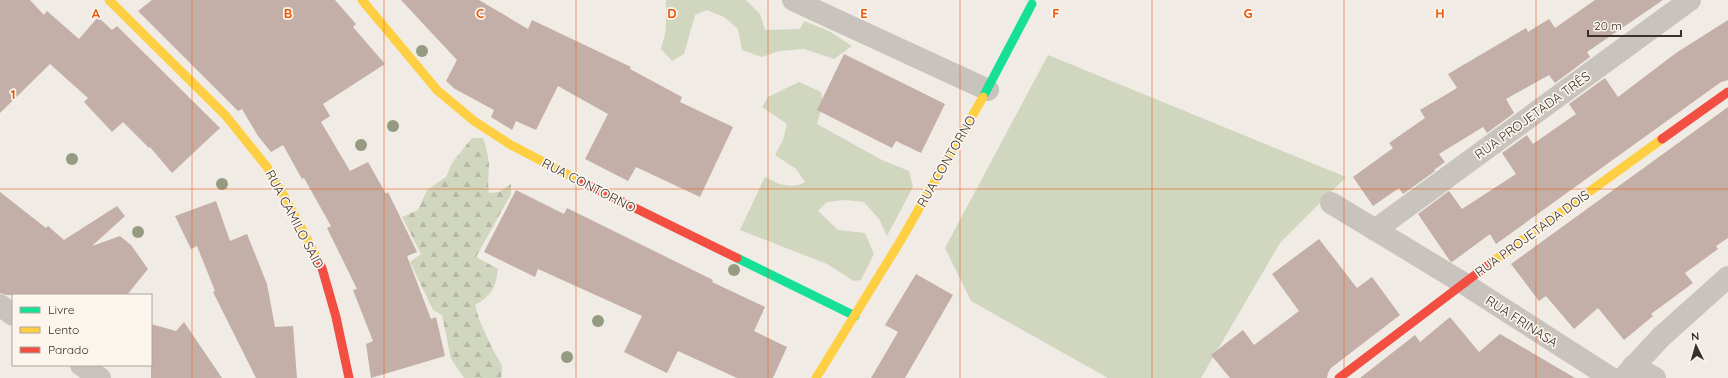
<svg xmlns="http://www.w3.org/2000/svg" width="1728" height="378" font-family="Quicksand,sans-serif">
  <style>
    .grass { fill: #d1d6bf }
    .forest { fill: url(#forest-firs) }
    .building { fill: #c3afa7 }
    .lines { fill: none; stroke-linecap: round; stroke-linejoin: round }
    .street { stroke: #c9c3be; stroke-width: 22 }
    .fast { stroke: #16e098; stroke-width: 9 }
    .slow { stroke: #ffcf43; stroke-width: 9 }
    .jam { stroke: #f24e42; stroke-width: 9 }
    .tree { fill: #959b80 }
    .grid { fill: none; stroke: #e8590c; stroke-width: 1; stroke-opacity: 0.55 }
    .labels { text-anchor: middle; stroke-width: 3.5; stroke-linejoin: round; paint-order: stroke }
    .street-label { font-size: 13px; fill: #3b302b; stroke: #fbf5ee }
    .grid-label { font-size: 13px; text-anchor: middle; font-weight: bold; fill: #e8590c; stroke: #fbf5ee; stroke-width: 3.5; stroke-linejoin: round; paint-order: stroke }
  </style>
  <defs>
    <pattern id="forest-firs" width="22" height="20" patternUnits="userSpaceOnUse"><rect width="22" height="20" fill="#d1d6bf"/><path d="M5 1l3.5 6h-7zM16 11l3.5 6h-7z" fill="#b4b8a4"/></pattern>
  </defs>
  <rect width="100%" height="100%" fill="#f0ebe5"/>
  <!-- grass -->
  <path class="grass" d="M666,0h80l14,14 5,16 35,-1 4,-8 25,10 23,15 -18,13 -30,-10 -25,2 -17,6 -20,-7 -4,-21 -14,-12 -17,-7 -12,5 -11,39 -12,7 -11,-12 5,-19z
    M1048,55l298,122 -66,66 -79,135h-93l-137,-77 -26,-53z
    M799,82l22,10 2,11 -6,21 65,36 27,11 4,16 -26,49 -8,-17 -15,-17 -19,-2 -18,2 -9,9 20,19 27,3 9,21 -13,26 -7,1 -27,-17 -87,-34 25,-53c13,7 26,13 40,5l-9,-13 -21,-14 8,-15 4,-16 -25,-17 6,-10z"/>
  <!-- forest -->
  <path class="forest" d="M472,138h11c3,8 5,17 6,26 0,10 -2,19 0,29l10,-1 12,-8v10l-35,63 22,12c-3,20 -6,26 -23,36l4,14 11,25 12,22 -1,12h-37l-13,-19 -9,-44 -9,-5 -23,-48 11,-8 -19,-37 16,-7 9,-20 19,-13 6,-14z"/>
  <!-- building -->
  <path class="building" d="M0,0h30l14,15 3,-4 32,28 19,-22 14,13 5,-4 103,102 -48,45 -22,-26 -1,1 -26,-26 -11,10 -28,-30 4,-4 -38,-34 -50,49z
    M152,0h183l21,24 -3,3 32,37 -62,40 7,12 -9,6 29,49 18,-9 18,32 2,-2 29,60 -10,4 24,63 5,-2 9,39 -74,22 -5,-34 7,-3 -20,-51 4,-1 -30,-61 4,-2 -27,-48 -2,1 -19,-34 -12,7 -13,-16 -16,-27 -4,2 -100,-100z
    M401,0h78l49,29 4,-9 99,47 -1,2 52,28 -2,5 53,25 -33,70 -64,-30 -8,14 -43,-22 23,-45 -50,-28 -22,44 -20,-9 -4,9 -21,-13 3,-7 -39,-21 -9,-8 11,-21z
    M1595,0h68l-76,52 3,5 -35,26 -6,-8 -43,24 8,14 -27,20 -4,-6 -44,27 6,8 -11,8 1,1 -32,23 -4,-6 -26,18 -20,-29 40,-29 -4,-5 36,-25 -5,-8 37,-22 -9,-14 78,-46 2,4 21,-13 6,9z
    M1728,20v60l-7,2 -225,162 -6,-10 -38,28 -2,-1 -32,-47 31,-23 13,18 54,-35 -14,-21 25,-18 6,9 43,-30 -7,-10 36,-26 13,19 58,-44z
    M844,54l101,50 -24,49 -25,-12 -4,7 -75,-38z
    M1728,107v131l-12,8 2,3 -33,24 8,10 -42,31 2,2 -29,24 -26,-32 -24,21 -28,-33 -7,5 -28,-37z
    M516,190l48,24 3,-6 146,72 -1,2 53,25 -11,24 33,16 -14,31h-36l-59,-27 -11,22 -43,-21 18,-36 -104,-47 -3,8 -51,-25z
    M0,192l46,36 2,-2 16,14 53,-34 8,10 -33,30 28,-10 11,9 17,24 -21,26h-120l-7,-2z
    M216,201l14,40 17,-7 20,50 8,43 18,-1 4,52h-41l-43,-86 2,-1 -18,-45 -6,3 -16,-33z
    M1319,239l38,49 15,-11 28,38 -69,53 -3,5 -1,5h-97l-19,-23 32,-25 11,15 45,-34 -27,-37z
    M916,274l37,21 -48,83h-34l27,-46 -13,-7z
    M1450,317l29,35 21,-18 75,44h-215l55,-43 5,7z
    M184,322l38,56h-71v-54l25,7z"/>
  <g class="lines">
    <!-- street -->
    <path class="street" d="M793,0l195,90
      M1331,203l132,80 148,95
      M1375,230l315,-230
      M0,305l13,10
      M81,365l19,13
      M1633,366l22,12
      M1623,378l38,-41 67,-60"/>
    <!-- fast -->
    <path class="fast" d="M983,97l49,-93
      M737,258l118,58"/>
    <!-- slow -->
    <path class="slow" d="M109,0l117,116 41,51 25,43 27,52
      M362,0l75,90 37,31 37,24 71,37
      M1492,262l170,-123
      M816,378l85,-138 82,-143"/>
    <!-- jam -->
    <path class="jam" d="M1662,139l66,-47
      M582,182l155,76
      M319,262l3,6 14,49 13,61
      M1339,378l153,-116"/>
  </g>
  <!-- trees -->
  <g class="tree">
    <circle cx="422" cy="51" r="6"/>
    <circle cx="393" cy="126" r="6"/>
    <circle cx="361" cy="145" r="6"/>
    <circle cx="72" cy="159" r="6"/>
    <circle cx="222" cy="184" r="6"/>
    <circle cx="138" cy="232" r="6"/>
    <circle cx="734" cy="270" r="6"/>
    <circle cx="598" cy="321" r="6"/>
    <circle cx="567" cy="357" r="6"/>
  </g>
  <!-- grid -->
  <path class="grid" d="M192,0v378M384,0v378M576,0v378M768,0v378M960,0v378M1152,0v378M1344,0v378M1536,0v378M0,189h1728"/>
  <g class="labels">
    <!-- street labels -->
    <g class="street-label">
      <text transform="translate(1532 115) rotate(-36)" y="5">RUA PROJETADA TRÊS</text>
      <text transform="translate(946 161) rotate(-60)" y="5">RUA CONTORNO</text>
      <text transform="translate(589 185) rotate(27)" y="5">RUA CONTORNO</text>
      <text transform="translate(295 219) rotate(62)" y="5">RUA CAMILO SAID</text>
      <text transform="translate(1532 233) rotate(-36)" y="5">RUA PROJETADA DOIS</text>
      <text transform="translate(1522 321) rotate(33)" y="5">RUA FRINASA</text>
    </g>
  </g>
  <g class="grid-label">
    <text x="96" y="18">A</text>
    <text x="288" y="18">B</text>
    <text x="480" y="18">C</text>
    <text x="672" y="18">D</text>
    <text x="864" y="18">E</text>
    <text x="1056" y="18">F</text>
    <text x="1248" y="18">G</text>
    <text x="1440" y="18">H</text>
    <text x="13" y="99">1</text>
  </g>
  <!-- legend -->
  <rect x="12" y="294" width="140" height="72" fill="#fbf5ee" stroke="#aea6a0"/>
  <rect x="20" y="307" width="20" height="6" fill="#16e098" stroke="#aea6a0"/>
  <text x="48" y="314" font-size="12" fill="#3b302b">Livre</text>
  <rect x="20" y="327" width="20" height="6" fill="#ffcf43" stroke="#aea6a0"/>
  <text x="48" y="334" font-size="12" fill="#3b302b">Lento</text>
  <rect x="20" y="347" width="20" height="6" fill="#f24e42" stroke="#aea6a0"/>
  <text x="48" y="354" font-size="12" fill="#3b302b">Parado</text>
  <!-- north arrow -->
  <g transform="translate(1696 346) rotate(355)" stroke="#fbf5ee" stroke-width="3" paint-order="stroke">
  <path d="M0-3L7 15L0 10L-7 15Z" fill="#3b302b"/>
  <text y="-6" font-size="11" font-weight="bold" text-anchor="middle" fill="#3b302b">N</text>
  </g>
  <!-- scale -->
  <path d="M1588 30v6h93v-6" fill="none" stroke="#3b302b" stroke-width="2"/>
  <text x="1594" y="30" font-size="12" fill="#3b302b" stroke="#fbf5ee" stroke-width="3" paint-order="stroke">20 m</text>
</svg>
